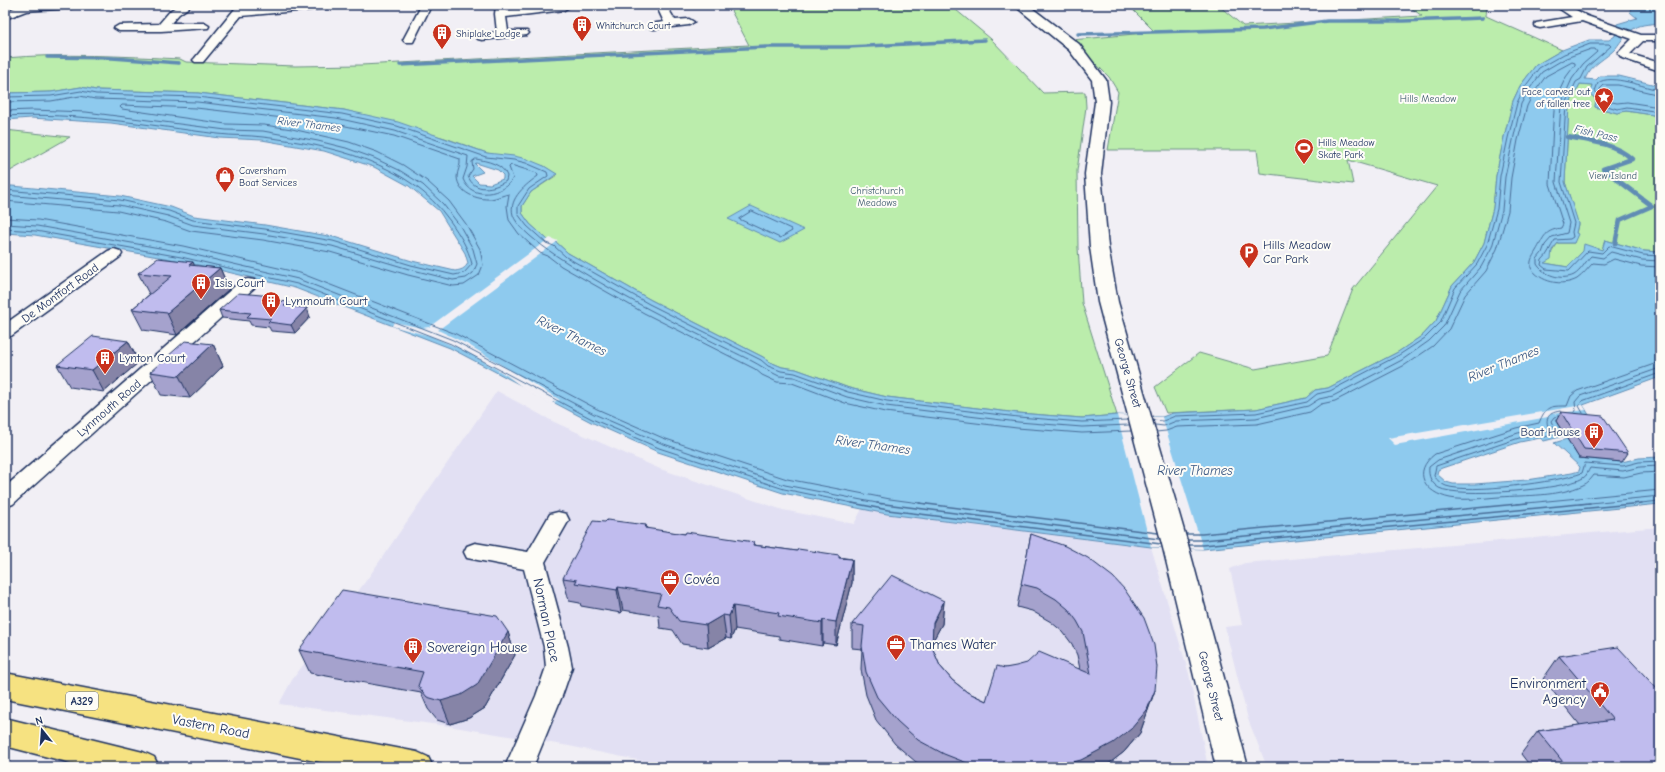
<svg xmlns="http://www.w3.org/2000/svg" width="1665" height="772" font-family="'Comic Neue',sans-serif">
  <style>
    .built { fill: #e2e0f3 }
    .green { fill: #bbedac; stroke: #6b8e85 }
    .water { fill: #8ecaee; stroke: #608cb4; fill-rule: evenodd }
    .pier { fill: #f1eff5 }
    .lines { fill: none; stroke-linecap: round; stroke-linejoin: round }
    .shore-far1 { stroke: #496d98; stroke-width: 1 }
    .shore { stroke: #496d98; stroke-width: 1.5 }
    .stream-far1 { stroke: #608cb4; stroke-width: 3.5 }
    .stream { stroke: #608cb4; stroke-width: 4.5 }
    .minor-casing { stroke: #1b2f5e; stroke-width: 3 }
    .secondary-casing { stroke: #1b2f5e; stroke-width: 3 }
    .primary-casing { stroke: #1b2f5e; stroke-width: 3 }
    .minor { fill: #fdfcf7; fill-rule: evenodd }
    .secondary { fill: #fdfcf7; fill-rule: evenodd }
    .primary { fill: #f6e281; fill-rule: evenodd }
    .wall { fill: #a5a2cd; stroke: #1b2f5e }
    .shaded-wall { fill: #8684a7; stroke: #1b2f5e }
    .building { fill: #c0bcee; stroke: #1b2f5e }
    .labels { text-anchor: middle; stroke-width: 4; stroke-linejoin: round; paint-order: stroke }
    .far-poi-label { font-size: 10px; fill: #1b2f5e; stroke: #fdfcf7; text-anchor: start }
    .far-park-label { font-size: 10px; fill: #435e72; stroke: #fdfcf7 }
    .far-water-label { font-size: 11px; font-style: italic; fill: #385682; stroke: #fdfcf7 }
    .shield { fill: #fdfcf7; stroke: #5f6c8c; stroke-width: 1 }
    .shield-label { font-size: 11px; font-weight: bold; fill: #1b2f5e }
    .poi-label { font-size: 12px; fill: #1b2f5e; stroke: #fdfcf7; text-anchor: start }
    .street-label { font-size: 12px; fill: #1b2f5e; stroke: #fdfcf7 }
    .water-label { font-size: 13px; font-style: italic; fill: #385682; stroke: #fdfcf7 }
    .near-poi-label { font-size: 14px; fill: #1b2f5e; stroke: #fdfcf7; text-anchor: start }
    .near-street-label { font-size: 14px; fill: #1b2f5e; stroke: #fdfcf7 }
  </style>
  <rect width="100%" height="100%" fill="#f1eff5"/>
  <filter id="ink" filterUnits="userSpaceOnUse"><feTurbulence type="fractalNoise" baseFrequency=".025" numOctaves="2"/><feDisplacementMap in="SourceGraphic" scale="8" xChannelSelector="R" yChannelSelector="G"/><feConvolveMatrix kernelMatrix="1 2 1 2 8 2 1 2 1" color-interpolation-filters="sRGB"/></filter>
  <g filter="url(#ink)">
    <!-- built -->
    <path class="built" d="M497,391l57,31 106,47 123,41 71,14 8,-15 99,14 190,24 38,127 19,93h-536l-103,-21 -121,-20 -169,-22 13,-24 76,-102z
      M1660,527v240h-393l-19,-48 -23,-92 17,-2 -12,-56 15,-6z"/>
    <!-- green -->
    <path class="green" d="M728,5h222l41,34 52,54 42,-1 1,15 -9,64 1,77 4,55 35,112 -35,3 -64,-5 -131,-16 -38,-9 -53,-19 -14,-2 -12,-5 -7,-5 -112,-57 -83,-47 -12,-11 -8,-2 -18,-16 -8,-11v-7l9,-14 26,-17 -13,-9 -57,-13 -42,-15 -101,-28 -146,-17 -102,-3 -15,-3 -30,5 -46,1v-35c58,-5 117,-2 175,1l6,3 109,4 66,-1 388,-20z
      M1128,5h90l25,21 179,-10 -15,-11h80l-1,11 76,34 -26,15 -16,21 -7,15 -9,36 -8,39 -3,32 -9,35 -10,19 -22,24 -16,35 -13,14 -25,17 -70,36 -13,2 -9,8 -50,11 -90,4 -11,-26 44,-34 56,16 72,-13 26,-67 84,-103 -89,-26 5,24 -93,-11 -3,-23h-149l10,-58 -9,-15 -37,-37 83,-8z
      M1580,84l12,1 -2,9 6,5 -1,8 22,6 9,-2 34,5v136l-16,-1 -39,-11 -3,10 -19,1 -15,16 -24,-4 14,-20h16l4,-19 -13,-42 4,-77z
      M5,130l65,7 -65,37z"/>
    <!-- water -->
    <path class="water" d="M1634,5h26v18c-7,1 -19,1 -25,5 -8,4 -14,13 -19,20 -10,11 -25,16 -31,31l11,1 4,-4h19l41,10v30l-34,-5 -9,2 -22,-6 1,-8 -6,-5 2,-9 -12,-1 -11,21 -4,77 12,37 1,5 -2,9 2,1 -4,9h-16l-6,7 -1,9 -7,4 24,4 15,-16 1,-7 18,6 3,-10 39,11 16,1v125l-77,28 11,18 -39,-3 9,16 -20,5 -4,-3 -20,4 -78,26 -4,2 -1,4 9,8 7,2h22l52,-4 45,-7 7,-2 1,-4 -26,-24 13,-4 12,19 43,4 17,-4 21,-1v47l-457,45 -52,-2 -190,-24 -74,-9 -104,-21 -125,-41 -67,-30 -141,-74 -155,-60 -114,-27 -146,-26 -30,-2v-47h7l108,10 51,11 23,9 71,9 69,12 78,24 43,10c6,-1 10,-2 13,-8l-3,-10 -26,-42 -30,-25 -35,-19 -50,-16 -62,-11 -42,-2 -109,-15 -80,-5 -26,2v-27l46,-1 30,-5 15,3 102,3 146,17 54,12 89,31 27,3 13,3 17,7 13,8 -26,18 -9,14v7l8,11 18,16 8,2 12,11 83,47 112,57 7,5 12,5 14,2 53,19 38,9 131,16 64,5 35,-3 45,2 11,-4 83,-4 50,-11 9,-8 13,-2 70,-36 25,-17 13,-14 16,-35 22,-24 10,-19 9,-35 3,-32 8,-39 9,-36 7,-15 16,-21 26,-15 27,-10h20l6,-4 2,-12 20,-6 -7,-6 1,-5zM476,163l22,7 5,5v4l-13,5 -11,-1 -7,-7 11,-4 -8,-8z
      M751,206l53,24 -24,13 -52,-24z"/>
    <!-- pier -->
    <path class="pier" d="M550,238l8,3 -120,89 29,14 93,56 -10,3 -21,-11 -23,-17 -39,-23 -37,-16 -38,-10 2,-4 28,6 7,-1z
      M1583,405l3,5 -35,4 -3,3 -153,28 -7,-7z
      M1117,415l45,2 41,132 -52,-2z"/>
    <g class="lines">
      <!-- shore-far1 -->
      <path class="shore-far1" d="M1660,90c-15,-2 -49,-17 -62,-7l-3,8 5,6 1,7 16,5 10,-2 33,5
        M1660,95l-42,-10h-14l-4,4 7,12 10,2 10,-1 33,5
        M5,97l46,-1 30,-5 15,3 101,3 145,17 55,12 89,31 28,3 12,3 21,9 1,4 -19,13 -11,17v8l9,12 19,17 8,3 12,11 83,47 112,56 7,6 13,5 14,2 53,19 39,9 131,16 64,5 46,-2
        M5,102l46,-1 29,-5 15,3 102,3 139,16 59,13 73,25 -1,11 -4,12c8,22 41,16 50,-1l-4,-11 2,-2 26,8 1,3c-11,8 -30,22 -25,39 12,38 195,124 237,145 10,5 18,11 29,16l15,1 53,20 39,9 132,16 64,5 47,-2
        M5,111l27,-1 54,2 140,18 37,1 55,10 28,7 28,10 25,12 24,15 20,19 17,22 13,23 4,15 -4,9 -7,5 -13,2 -44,-11 -77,-23 -68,-12 -71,-9 -25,-9 -49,-11 -114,-10
        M5,116c72,-4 142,9 213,18 15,2 30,1 45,3 68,8 145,25 187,84 10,14 18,27 22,43l-8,9 -10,2 -43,-10 -78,-24 -68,-12 -72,-9 -24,-9 -49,-11 -115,-10
        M476,159c11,2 27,5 31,17l-1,5c-12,8 -32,12 -38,-5l5,-7 -1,-7z
        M5,201l113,10 48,11 25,9 72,9 67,12 78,23 45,11 11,-1 15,-10 4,-10 -3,-16 -14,-25 -17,-23 -22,-20 -24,-16 -26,-13 -28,-10 -57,-13 -28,-4 -38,-1 -104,-15 -2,-2 2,-2 74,3 140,16 58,12 66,23c1,7 -3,12 -3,18 1,16 20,23 34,22 6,-1 12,-4 18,-5l-2,12 2,14 10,14 21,19 8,3 13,10 83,47 111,56 7,6 15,7 15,1 53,20 40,9 132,16 65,5 49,-2
        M752,211l39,18 1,2 -12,7 -41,-19z
        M5,218l33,2 145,26 117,27 156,61 141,75 66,29 124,41 103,20 37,5
        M5,224l32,2 145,26 116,27 155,61 141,74 67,29 124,42 97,19
        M5,229l31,2 145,26 116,27 154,60 141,75 67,29 125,41 73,15
        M1660,362l-83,29 -6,5 -4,10c-18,0 -21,0 -28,17l-23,5 -81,26c-24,18 -10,39 15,44 16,3 33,0 49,-1 27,-2 59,0 84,-12 5,-2 8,-6 11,-10l30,2 17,-4 19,-1
        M1561,411c-12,1 -17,7 -12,18l-1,2 -9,-2 -21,4 -80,27 -9,7c-1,9 2,16 10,21 18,10 126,2 144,-10 4,-2 5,-7 7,-10l33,3 17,-4 20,-1
        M1574,412l2,-1 -1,-9 5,-6 80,-28
        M1583,413l-4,-7 3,-5 78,-28
        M1558,416l-4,1 -3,4 5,11 -1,2 -10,3 -6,-3 -20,4 -83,28 -2,10c3,4 7,8 12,10 23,8 112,-4 136,-13l3,-10 38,3 16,-4 21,-1
        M1153,420l10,1 12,-5 81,-3 51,-11 10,-8 13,-3 69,-36 26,-17 15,-15 15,-35 22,-24 10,-19 10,-36 3,-33 8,-38 9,-35 7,-15 15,-20 25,-14 26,-10h19l2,2 -24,21 -6,12 -5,3 -10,22 -5,78 13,41 -2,9 1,5 -3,2 -15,1c-5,7 -7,15 -13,20l-1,5 5,4 23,2 19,-20 14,2 7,-7 34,9 17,1
        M1155,425l9,1 12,-5 80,-3 52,-12 11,-7 14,-3 69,-36 27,-19 15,-15 16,-35 21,-24 11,-20 10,-37 3,-33 16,-73 7,-13 14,-19 24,-14 25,-9h4l2,3 -14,12 -11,15 -11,25 -5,78 13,41 -2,10 -15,4 -7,8 -3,8 -5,6v5c6,11 25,17 37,11 7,-4 11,-13 17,-19l12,2 8,-6 31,8 18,1
        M1156,432l10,-1 11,-4 80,-3 53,-12 11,-8 14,-3 70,-36 28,-19 16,-17 16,-34 21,-24 11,-22 11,-38 3,-33 7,-38 9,-34 6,-12 13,-18 26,-14 3,1v2l-9,12 -11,23 -2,23 -3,61 13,40 -2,4c-18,3 -17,10 -25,23 -4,7 -6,9 -5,17 9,14 31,19 46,11 6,-4 11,-11 16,-16l11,1 10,-5 27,7 19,1
        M1517,504l143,-14
        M1580,504l80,-8
        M1632,504l28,-3"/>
      <!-- shore -->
      <path class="shore" d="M852,503l36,7 273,34
        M877,503l282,36
        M919,503l239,30
        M1186,534h16l326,-31
        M1188,540h15l387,-37
        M1189,545h14l439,-42"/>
      <!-- stream-far1 -->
      <path class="stream-far1" d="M1078,34l185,-5 64,-8h76l80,-3
        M47,57l65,1 67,5
        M400,65l366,-18h82l137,-7"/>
      <!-- stream -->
      <path class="stream" d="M1567,137c23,4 47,6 65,22l-29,10 49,37 -32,14 -5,24"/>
      <!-- minor casing -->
      <g class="minor-casing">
        <path id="minor" d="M20,5h57l-5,3 -46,3 -21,8v-7z
          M179,5h13l-13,9 -8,9h33l5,3 -1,2 -47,3h-42l-5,-3 5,-3 40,-1 12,-14z
          M238,5h11l-3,4 45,-4h44l-5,3 -89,8 -38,46h-8l-2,-2 2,-2z
          M418,5h10l1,5 -16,32h-8l-2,-2 16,-30z
          M496,5h10v5l47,-5h15l1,2 -5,3 -58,7 2,14h19l2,2 -2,2 -45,5 -4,-1 -2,-2 2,-2 19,-3 -2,-18z
          M656,5h10l9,15 14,-1 5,3 -5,3 -35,4 -4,-1 -1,-2 1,-2 14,-2z
          M1554,5h13l20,11 54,19h19v6h-17l-13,13 30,9v8l-38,-13 -4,-5 14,-14 -50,-18 -42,7 -4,-1 -1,-2 1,-2 36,-6z
          M114,249l6,2 2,3 -2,3 -109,79 -6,1v-13l103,-73z
          M248,279l6,1 2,4 -2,4 -241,216 -8,3v-20l237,-207z
          M558,512l8,2 3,6 -24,42 23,85 4,20 -10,29 -29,71h-28l31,-71 10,-29 -2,-20 -20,-78 -57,-11 -3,-6 3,-6 8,-3 53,9 22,-38z"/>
      </g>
      <!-- secondary casing -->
      <g class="secondary-casing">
        <path id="secondary" d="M1014,5h14l51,39 27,36 3,22 -8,72 7,73 10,55 71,246 59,219h-32l-53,-219 -65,-246 -8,-55 -5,-73 10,-72 -3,-22 -23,-30z"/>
      </g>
      <!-- primary casing -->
      <g class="primary-casing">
        <path id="primary" d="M5,673l412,79 11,5 5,10h-88l-340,-68z
          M5,718l138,34 11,5 5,10h-72l-82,-21z"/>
      </g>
      <!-- minor -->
      <use href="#minor" class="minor"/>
      <!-- secondary -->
      <use href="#secondary" class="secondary"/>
      <!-- primary -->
      <use href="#primary" class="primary"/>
    </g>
    <!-- wall -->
    <path class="wall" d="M195,266l25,2 9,21 -52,46 -34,-5 -11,-21 18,-15h-1l-11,-21z
      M275,301l16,6 19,10 -15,16 -24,-2 -2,-4 -18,-2 -2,-4 -27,-3 -3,-8z
      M128,341l11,21 -35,30 -34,-5 -13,-22z
      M213,344l10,22 -33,32 -29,-3 -11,-23z
      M1561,412l67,41 -6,9 -43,-4 -23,-37z
      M646,525l1,4 38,5 69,8v3l98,14v24l-16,62 -13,-2 -1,3 -43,-7v-3l-44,-7 -4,10 -5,-1 -18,10 -26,-4 -9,-14 -13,-2 -1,-12 -36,-6 -2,3 -40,-7 -1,-3 -11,-2 -6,-23z
      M1031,534l124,156 -8,23 -7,20 -16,19 -20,15h-180l-8,-5 -21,-18 -19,-24 -10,-25 -5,-26 1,-20 -10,-1v-24l92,-23 -2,23 -10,18v5l8,19 12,14 15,12 19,9 19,-33 75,1 -3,-14 -5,-11 -9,-12 -12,-10 -19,-11 -15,-4z
      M508,632l7,23 -30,53 -16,10 -19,6 -13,-4 -9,-11 -7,-16 -111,-20 -11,-23z
      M1559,656l101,111h-129l-10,-13 17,-23 42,-6 -37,-46z"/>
    <!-- shaded-wall -->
    <path class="shaded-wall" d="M193,262l9,21 -13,-18z
      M220,268l9,21 -52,46 -10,-22z
      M273,296l4,8 -8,-4z
      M289,302l3,8 -8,-4z
      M307,308l3,9 -15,16 -4,-8z
      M128,341l11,21 -35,30 -12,-22z
      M213,344l10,22 -33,32 -11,-22z
      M852,559v24l-16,62v-23z
      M618,587l5,23 -2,3 -4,-23z
      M944,601l-2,23 -12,22 3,-23z
      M733,606l2,23 -4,10 -2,-23z
      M723,615l3,23 -18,10 -2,-23z
      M823,620v23l-1,3v-23z
      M508,632l7,23 -30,53 -16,10 -19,6 -9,-23z
      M1155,690l-8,23 -7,20 -16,19 -18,14 -2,1h-50z"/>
    <!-- building -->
    <path class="building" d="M158,258l35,4 -4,3 31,3 -53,45 -35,-4 40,-33 -34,-3z
      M238,293l35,3 -4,4 20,2 -5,4 23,2 -16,17 -23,-3 3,-3 -24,-2 4,-4 -32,-3z
      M93,336l35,5 -36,29 -35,-5z
      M185,341l28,3 -34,32 -29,-4z
      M1561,412l42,4 25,37 -44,-4z
      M607,520l39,5 -1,3 40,6 1,-2 68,10 -1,3 44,6 1,-2 41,6v3l13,1 -16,63 -13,-2 -1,3 -44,-7 1,-3 -46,-7 -4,10 -6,-1 -17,10 -27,-4 -10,-14 -12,-2 4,-11 -43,-7 -1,3 -42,-7 2,-3 -14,-2 30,-57 12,1z
      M1031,534l34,12 23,12 25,19 12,13 19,28 10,27 3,22 -2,23 -8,20 -16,19 -18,14 -32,17 -27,7h-71l-11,-2 -28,-11 -26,-14 -21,-19 -20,-24 -11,-25 -4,-26 2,-20 -12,-2 40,-49 52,26 -11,22 -1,24 8,19 12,14 15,12 19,9 11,-35 8,2 11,-2 11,-3 12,-11 52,22 -8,-42 -6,-11 -9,-12 -12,-10 -19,-11 -16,-4z
      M342,590l155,26 11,16 -31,53 -16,10 -20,6 -14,-4 -9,-11 5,-14 -124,-22z
      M1618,647l42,45v75h-93l-29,-36 75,-11 -54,-64z"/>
  </g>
  <!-- icons -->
  <defs>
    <g id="building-pin" transform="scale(1)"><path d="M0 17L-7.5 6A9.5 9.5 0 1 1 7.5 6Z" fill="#c8321e" stroke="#fdfcf7"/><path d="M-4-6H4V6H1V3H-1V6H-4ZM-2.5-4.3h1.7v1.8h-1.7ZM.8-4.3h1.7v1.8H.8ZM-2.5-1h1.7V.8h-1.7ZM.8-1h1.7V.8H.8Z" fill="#fff"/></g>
    <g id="sight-pin" transform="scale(1)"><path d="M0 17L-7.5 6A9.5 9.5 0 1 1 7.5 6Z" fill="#c8321e" stroke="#fdfcf7"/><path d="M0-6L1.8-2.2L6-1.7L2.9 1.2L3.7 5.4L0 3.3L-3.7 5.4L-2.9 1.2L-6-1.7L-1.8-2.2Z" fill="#fff"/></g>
    <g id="stadium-pin" transform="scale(1)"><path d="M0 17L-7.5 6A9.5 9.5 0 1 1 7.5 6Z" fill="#c8321e" stroke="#fdfcf7"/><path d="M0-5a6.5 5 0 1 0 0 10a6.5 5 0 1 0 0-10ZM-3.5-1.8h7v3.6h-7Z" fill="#fff"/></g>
    <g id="shop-pin" transform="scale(1)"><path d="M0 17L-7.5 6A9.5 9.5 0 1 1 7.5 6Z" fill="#c8321e" stroke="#fdfcf7"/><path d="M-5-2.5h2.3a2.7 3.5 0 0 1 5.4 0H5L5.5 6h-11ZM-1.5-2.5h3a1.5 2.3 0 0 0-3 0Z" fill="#fff"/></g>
    <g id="parking-pin" transform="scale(1)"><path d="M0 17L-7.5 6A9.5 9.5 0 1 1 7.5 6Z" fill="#c8321e" stroke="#fdfcf7"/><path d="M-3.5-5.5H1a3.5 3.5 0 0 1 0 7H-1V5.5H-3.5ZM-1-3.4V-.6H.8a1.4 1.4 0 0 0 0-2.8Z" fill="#fff"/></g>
    <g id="office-pin" transform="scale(1)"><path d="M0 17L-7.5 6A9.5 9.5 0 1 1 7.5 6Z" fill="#c8321e" stroke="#fdfcf7"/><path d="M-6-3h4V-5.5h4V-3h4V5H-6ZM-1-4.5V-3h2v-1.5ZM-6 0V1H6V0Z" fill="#fff"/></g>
    <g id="civic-pin" transform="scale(1)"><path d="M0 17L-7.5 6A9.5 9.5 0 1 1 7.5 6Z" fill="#c8321e" stroke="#fdfcf7"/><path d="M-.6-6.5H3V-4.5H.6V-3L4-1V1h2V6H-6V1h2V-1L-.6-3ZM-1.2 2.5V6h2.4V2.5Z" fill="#fff"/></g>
  </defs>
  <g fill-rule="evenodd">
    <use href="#building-pin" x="582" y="25"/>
    <use href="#building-pin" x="442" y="33"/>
    <use href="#sight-pin" x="1604" y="97"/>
    <use href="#stadium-pin" x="1304" y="148"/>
    <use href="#shop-pin" x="225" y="176"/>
    <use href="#parking-pin" x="1249" y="252"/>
    <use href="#building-pin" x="201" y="283"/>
    <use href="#building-pin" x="271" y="301"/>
    <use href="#building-pin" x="105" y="358"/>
    <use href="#building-pin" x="1594" y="432"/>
    <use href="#office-pin" x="670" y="579"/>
    <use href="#office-pin" x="896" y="644"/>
    <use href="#building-pin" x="413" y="647"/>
    <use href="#civic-pin" x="1600" y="691"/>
  </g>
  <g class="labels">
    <!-- far-poi labels -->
    <g class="far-poi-label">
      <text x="596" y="29">Whitchurch Court</text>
      <text x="456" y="37">Shiplake Lodge</text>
      <text x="1590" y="95" text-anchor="end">Face carved out<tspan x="1590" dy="12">of fallen tree</tspan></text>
      <text x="1318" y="146">Hills Meadow<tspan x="1318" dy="12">Skate Park</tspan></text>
      <text x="239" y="174">Caversham<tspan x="239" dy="12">Boat Services</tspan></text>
    </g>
    <!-- far-park labels -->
    <g class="far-park-label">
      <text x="1428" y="102">Hills Meadow</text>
      <text x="1613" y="179">View Island</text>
      <text x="877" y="194">Christchurch<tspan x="877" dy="12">Meadows</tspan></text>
    </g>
    <!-- far-water labels -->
    <g class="far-water-label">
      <text transform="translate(309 124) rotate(7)" y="4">River Thames</text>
      <text transform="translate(1596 133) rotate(13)" y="4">Fish Pass</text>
    </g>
    <!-- shield labels -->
    <rect class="shield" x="66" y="692" width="32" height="18" rx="3"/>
    <g class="shield-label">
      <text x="82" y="705">A329</text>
    </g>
    <!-- poi labels -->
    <g class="poi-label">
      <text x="1263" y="249">Hills Meadow<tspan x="1263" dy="14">Car Park</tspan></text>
      <text x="215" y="287">Isis Court</text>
      <text x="285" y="305">Lynmouth Court</text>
      <text x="119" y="362">Lynton Court</text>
      <text x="1580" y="436" text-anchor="end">Boat House</text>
    </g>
    <!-- street labels -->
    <g class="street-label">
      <text transform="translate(60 293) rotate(-36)" y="4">De Montfort Road</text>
      <text transform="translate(1128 373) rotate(74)" y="4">George Street</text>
      <text transform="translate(109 408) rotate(-41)" y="4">Lynmouth Road</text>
      <text transform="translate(1211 686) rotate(76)" y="4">George Street</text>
    </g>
    <!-- water labels -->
    <g class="water-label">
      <text transform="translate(572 335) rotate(26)" y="5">River Thames</text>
      <text transform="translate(1503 363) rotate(-22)" y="5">River Thames</text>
      <text transform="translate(873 444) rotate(8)" y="5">River Thames</text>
      <text x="1195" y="475">River Thames</text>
    </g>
    <!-- near-poi labels -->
    <g class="near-poi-label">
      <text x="684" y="584">Covéa</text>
      <text x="910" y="649">Thames Water</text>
      <text x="427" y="652">Sovereign House</text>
      <text x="1586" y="688" text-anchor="end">Environment<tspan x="1586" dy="16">Agency</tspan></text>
    </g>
    <!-- near-street labels -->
    <g class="near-street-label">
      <text transform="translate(547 620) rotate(78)" y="5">Norman Place</text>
      <text transform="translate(211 726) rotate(11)" y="5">Vastern Road</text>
    </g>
  </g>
  <!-- margin -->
  <rect width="1665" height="772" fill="none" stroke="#fdfcf7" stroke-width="20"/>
  <rect x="10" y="10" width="1645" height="752" fill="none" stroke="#1b2f5e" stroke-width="1.5" filter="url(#ink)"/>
  <!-- north arrow -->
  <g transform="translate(42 730) rotate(343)" stroke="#fdfcf7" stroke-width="3" paint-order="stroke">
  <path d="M0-3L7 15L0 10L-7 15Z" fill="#1b2f5e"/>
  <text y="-6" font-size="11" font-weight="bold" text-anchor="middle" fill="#1b2f5e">N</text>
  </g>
</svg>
